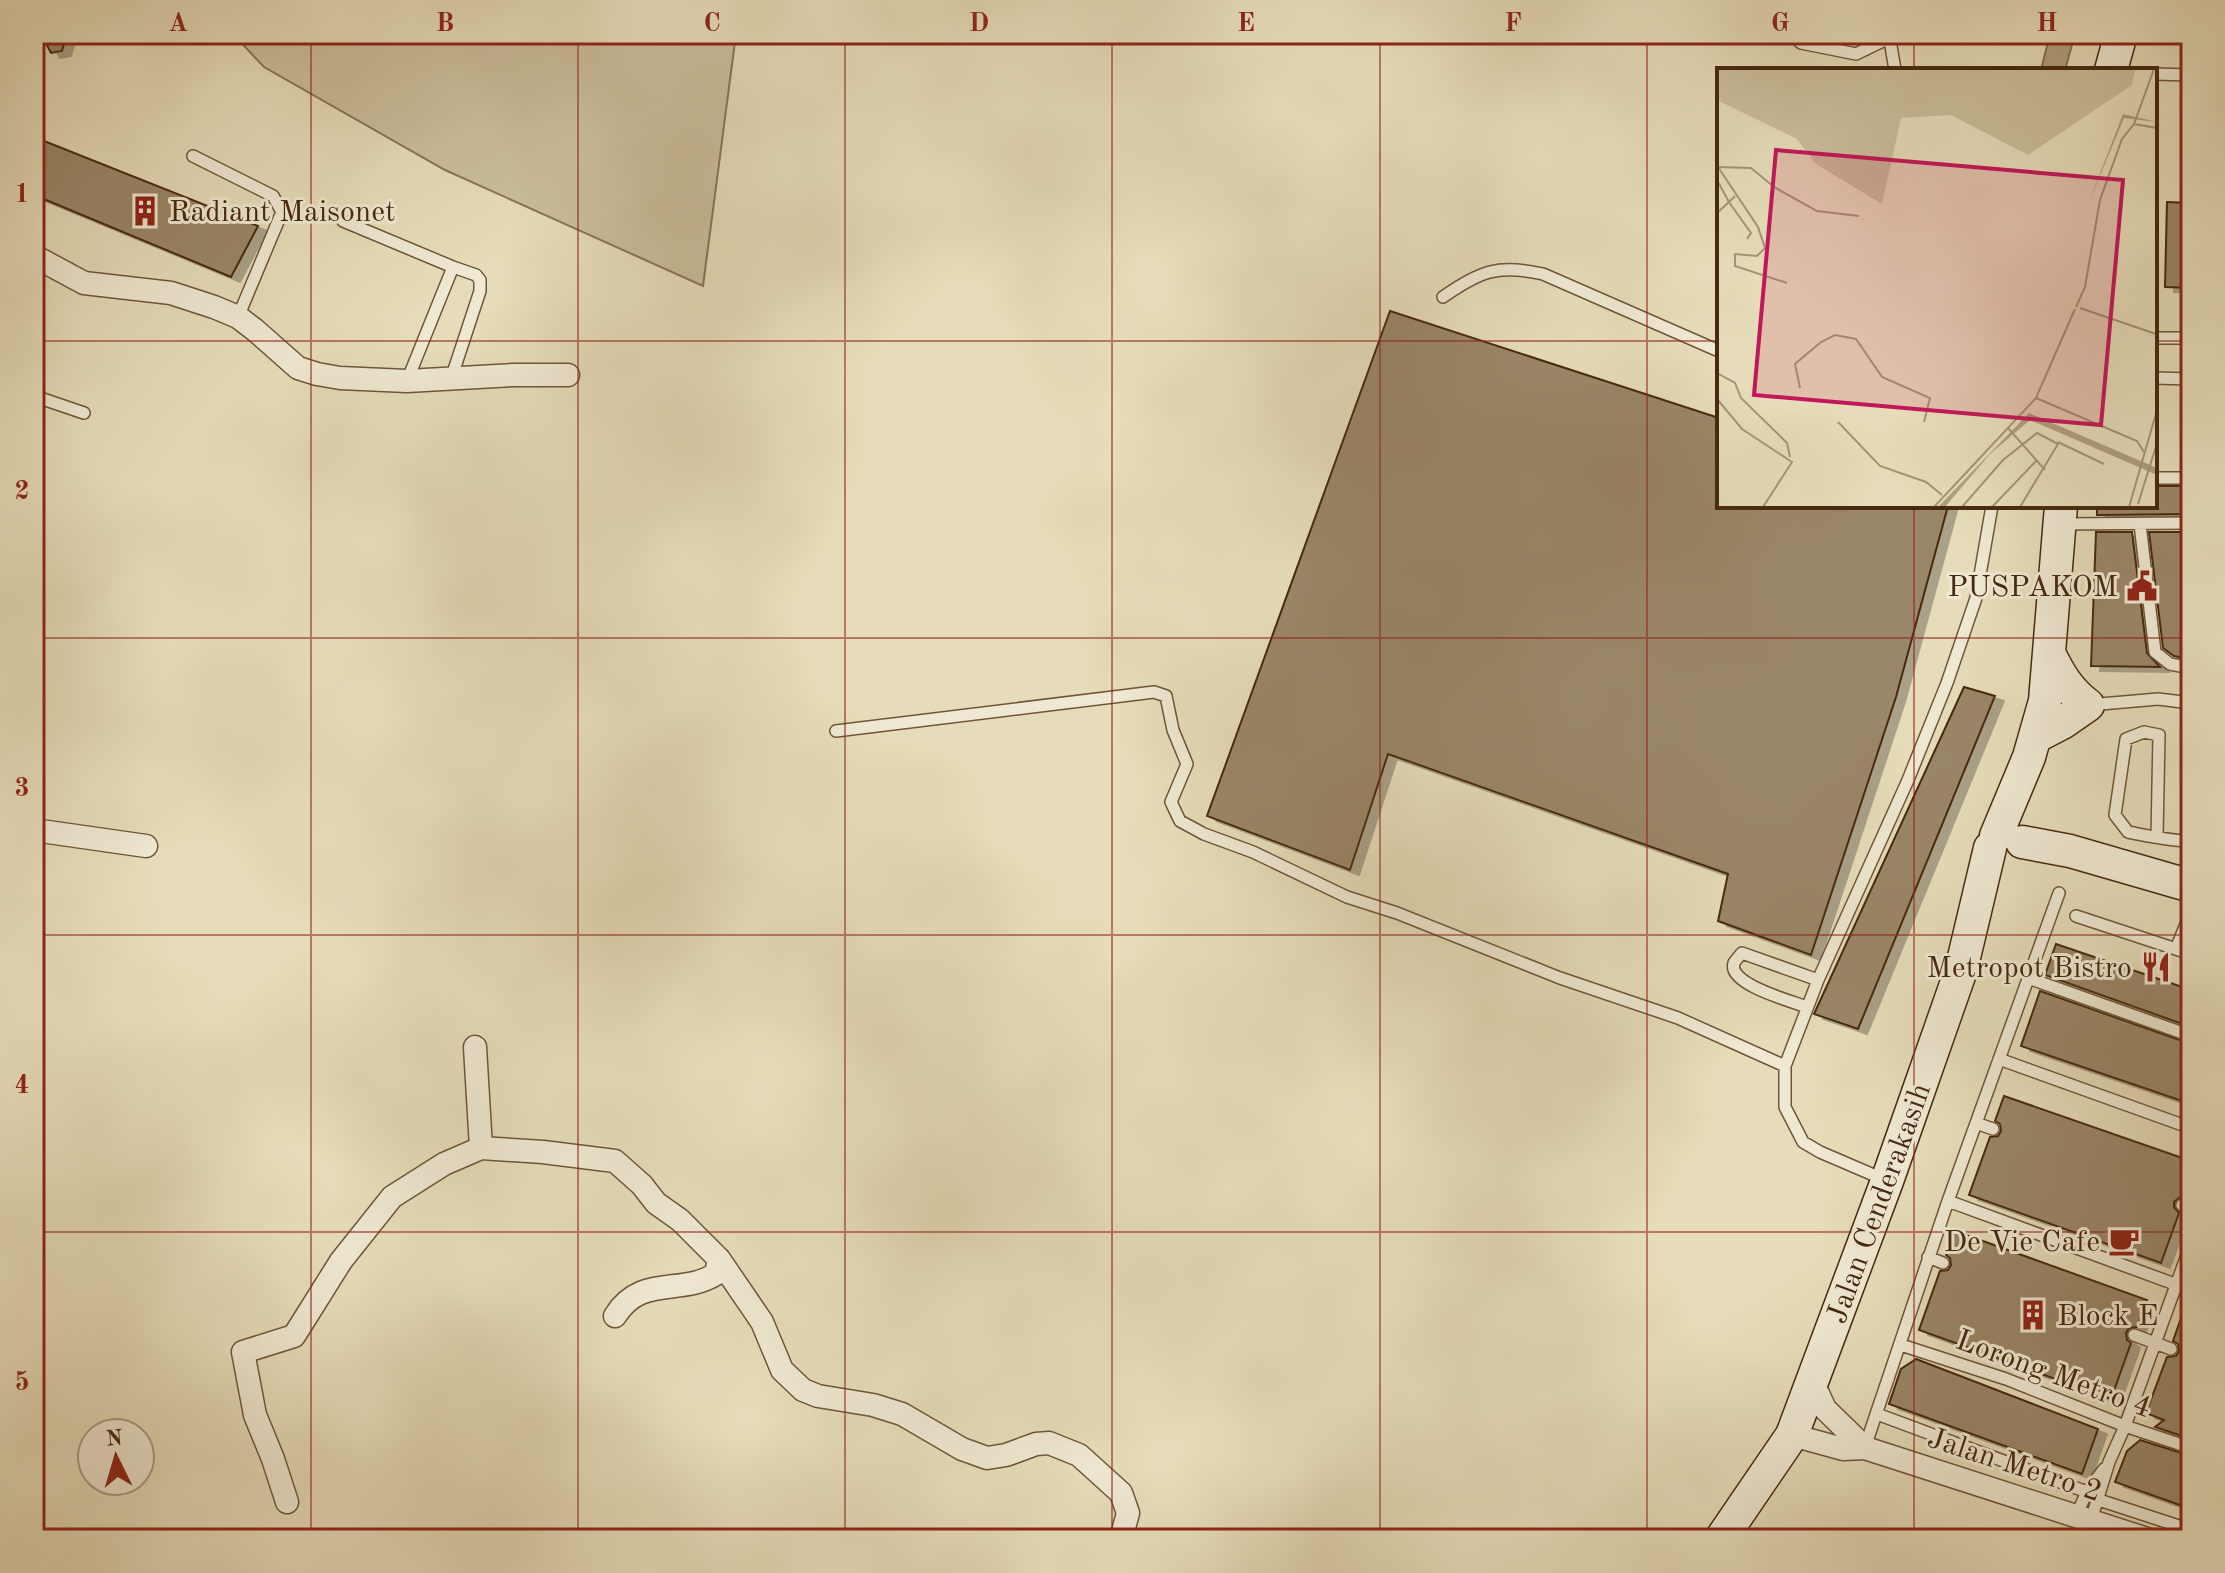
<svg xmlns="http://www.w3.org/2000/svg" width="2225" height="1573" font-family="'Old Standard TT',serif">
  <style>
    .green { fill: #cbbe9c; stroke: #897456; stroke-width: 2 }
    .water { fill: #b09f7f; stroke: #867052; stroke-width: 2 }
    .building { fill: #9a8667; stroke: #47290f; stroke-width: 2; filter: url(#shadow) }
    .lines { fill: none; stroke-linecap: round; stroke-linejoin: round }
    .lane-casing { stroke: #6f563a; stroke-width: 14 }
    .street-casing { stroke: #6f563a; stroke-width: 25 }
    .secondary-casing { stroke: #47290f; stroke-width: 35 }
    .lane { stroke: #efe8d2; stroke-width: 11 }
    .street { stroke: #efe8d2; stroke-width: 22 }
    .secondary { stroke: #efe8d2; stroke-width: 32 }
    .grid { fill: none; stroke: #8f2418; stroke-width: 2; stroke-opacity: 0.55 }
    .labels { text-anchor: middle; stroke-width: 6; stroke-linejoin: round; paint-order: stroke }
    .poi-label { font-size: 30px; fill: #47290f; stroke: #efe8d2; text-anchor: end }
    .street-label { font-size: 30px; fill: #47290f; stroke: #efe8d2 }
    .inset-road { fill: none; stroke: #a69475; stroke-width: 2 }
    .view { fill: #c2185b; fill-opacity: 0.15; stroke: #c2185b; stroke-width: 4 }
    .inset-edge { fill: none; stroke: #47290f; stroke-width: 4 }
    .neatline { fill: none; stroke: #8f2418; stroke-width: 3 }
    .grid-label { font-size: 26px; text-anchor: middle; font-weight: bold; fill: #8f2418 }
  </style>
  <defs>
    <filter id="shadow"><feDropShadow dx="9" dy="5" stdDeviation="0" flood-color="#0004"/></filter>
  </defs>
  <rect width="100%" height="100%" fill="#e6dcb9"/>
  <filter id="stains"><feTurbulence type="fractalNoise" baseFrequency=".0025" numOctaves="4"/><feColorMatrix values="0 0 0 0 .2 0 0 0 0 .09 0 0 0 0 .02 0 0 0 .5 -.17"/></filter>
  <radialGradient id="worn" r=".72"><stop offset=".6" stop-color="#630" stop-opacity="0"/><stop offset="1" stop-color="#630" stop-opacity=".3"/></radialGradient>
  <!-- green -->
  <path class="green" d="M233,34h503l-33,252 -258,-116 -181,-103z"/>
  <!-- water -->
  <path class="water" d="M2050,34h25l-10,36h-24z"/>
  <!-- building -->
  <path class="building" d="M41,34h26l-5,17 -11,2z
    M34,137l224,89 -27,51 -197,-82z
    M2167,202l24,1v85l-26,-1z
    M1390,311l329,107v88h229l-52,191 -85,258 -93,-34 10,-47 -340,-120 -38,116 -143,-54z
    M2155,486h36v28l-94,1v-9h58z
    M2096,532h36l15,121 13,14 -69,-1z
    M2149,532h42v127l-17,-3 -11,-8z
    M1964,687l31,9 -137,333 -44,-15z
    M2056,944l135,46v37l-146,-52z
    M2040,991l151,53v60l-170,-58z
    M2004,1096l187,65v19l-6,17h-5l-6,5v5l5,6 -18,50 -192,-68 21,-58 8,-1 3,-5 -1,-7 -5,-3z
    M1955,1231l192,69 -10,27 -8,1 -3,5 1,7 4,3 -20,56 -192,-69 21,-59 8,-1 3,-5 -1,-7 -4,-3z
    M2188,1298h3v141l-36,-12 9,-7 -18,-7 21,-56 9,-1 3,-5 -1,-7 -5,-3z
    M1916,1359l182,70 -16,45 -193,-70 12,-35z
    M2140,1440l51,16v53l-76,-27 12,-31z"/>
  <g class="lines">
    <!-- lane casing -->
    <g class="lane-casing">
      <path id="lane" d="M1791,34l10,9 55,11 33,-16
        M1889,34l6,36
        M2155,74l36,1
        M193,156l80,40 9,16 -44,105
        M343,221l110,46 23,8 4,5v11l-29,88
        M1443,297c37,-26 55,-33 100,-23l176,77
        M2155,338h36
        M2155,378l36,1
        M407,381l46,-114
        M34,396l50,17
        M2155,478h36
        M2060,524l131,-1
        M2140,524l15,128 15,12 21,4
        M2089,705l69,-6 33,4
        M836,731l318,-39 12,4 7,34 14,34 -16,38 9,19 24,13 49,18 94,45 50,16 163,65 118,40 107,48
        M2157,837l2,-102 -15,-3 -18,7 -11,76 13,17c21,4 42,9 63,9
        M2076,916l115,38
        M2176,949l15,-37
        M2028,978l163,58
        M1807,1007c-16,-6 -80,-23 -73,-44 1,-2 7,-9 8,-10l76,27
        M1999,1059l192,69
        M1976,1123l17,6
        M1883,1179l-63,-27 -17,-10 -18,-35v-41l33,-86 90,-200 39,-97 29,-85 16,-92
        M1948,1201l243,89
        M2182,1205l9,3
        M1928,1257l15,6
        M2134,1335l37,14
        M1901,1345l105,34 119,47 66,22
        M1877,1414l210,78
        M1865,1447l83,-246 111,-308
        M2099,1500l92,30
        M2076,1516l11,-24 17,-23
        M2091,1520l18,-58 16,-36 66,-182"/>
    </g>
    <!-- street casing -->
    <g class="street-casing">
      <path id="street" d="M34,256l50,27 87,10 43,14 24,10 17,13 43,38 19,6 23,4 67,3 106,-6h55
        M34,830l112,16
        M475,1047l6,101
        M615,1316c26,-42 66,-20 101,-42l3,-15
        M1812,1381l13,28 40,39
        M1792,1435l51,14 22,-1 282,91
        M287,1502l-14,-43 -18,-44 -12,-63 51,-16 47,-75 51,-64 52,-33 37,-16 62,4 72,9 27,24 14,18 24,17 39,39 43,63 20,48 21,20 15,6 55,9 29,9 60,35 25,9 19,-3 30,-11 13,-1 30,12 42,38 7,20 -7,26"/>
    </g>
    <!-- secondary casing -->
    <g class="secondary-casing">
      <path id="secondary" d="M2111,70l10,-36
        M2035,737l27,-14 26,-18c-19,-14 -29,-31 -39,-52
        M1996,836l33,-79 16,-56 16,-195
        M2022,842l48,9 121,35
        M1721,1539l71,-104 95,-254 74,-211 29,-122"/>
    </g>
    <!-- lane -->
    <use href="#lane" class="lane"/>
    <!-- street -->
    <use href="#street" class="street"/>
    <!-- secondary -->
    <use href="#secondary" class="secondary"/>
  </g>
  <!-- grid -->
  <path class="grid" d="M311,34v1505M578,34v1505M845,34v1505M1112,34v1505M1380,34v1505M1647,34v1505M1914,34v36M34,341h1685M2155,341h36M1914,506v1033M34,638h2157M34,935h2157M34,1232h2157"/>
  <!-- icons -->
  <defs>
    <g id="building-bare" transform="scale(2.4)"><path d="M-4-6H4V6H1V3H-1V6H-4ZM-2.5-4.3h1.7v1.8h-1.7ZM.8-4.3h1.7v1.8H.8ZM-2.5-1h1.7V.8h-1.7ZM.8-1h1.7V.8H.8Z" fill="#8f2418" stroke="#efe8d2" stroke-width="2.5" paint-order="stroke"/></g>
    <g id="civic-bare" transform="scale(2.4)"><path d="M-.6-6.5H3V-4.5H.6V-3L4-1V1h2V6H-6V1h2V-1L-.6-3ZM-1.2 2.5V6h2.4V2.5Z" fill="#8f2418" stroke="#efe8d2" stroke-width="2.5" paint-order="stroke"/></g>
    <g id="restaurant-bare" transform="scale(2.4)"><path d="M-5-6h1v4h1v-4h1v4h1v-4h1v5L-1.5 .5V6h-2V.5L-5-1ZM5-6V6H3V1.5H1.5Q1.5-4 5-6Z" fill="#8f2418" stroke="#efe8d2" stroke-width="2.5" paint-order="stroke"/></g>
    <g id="cafe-bare" transform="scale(2.4)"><path d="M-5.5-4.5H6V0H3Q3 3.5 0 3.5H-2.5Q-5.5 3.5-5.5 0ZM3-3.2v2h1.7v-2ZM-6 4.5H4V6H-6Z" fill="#8f2418" stroke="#efe8d2" stroke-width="2.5" paint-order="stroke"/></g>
  </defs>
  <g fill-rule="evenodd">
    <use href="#building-bare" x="145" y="211"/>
    <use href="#civic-bare" x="2142" y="586"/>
    <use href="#restaurant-bare" x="2156" y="967"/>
    <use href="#cafe-bare" x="2124" y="1241"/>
    <use href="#building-bare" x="2033" y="1315"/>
  </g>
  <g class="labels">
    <!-- poi labels -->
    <g class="poi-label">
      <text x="169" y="221" text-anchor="start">Radiant Maisonet</text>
      <text x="2118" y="596">PUSPAKOM</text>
      <text x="2132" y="977">Metropot Bistro</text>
      <text x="2100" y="1251">De Vie Cafe</text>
      <text x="2057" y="1325" text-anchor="start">Block E</text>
    </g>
    <!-- street labels -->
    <g class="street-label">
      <text transform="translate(1878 1203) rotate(-70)" y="10">Jalan Cenderakasih</text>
      <text transform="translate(2054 1373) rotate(20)" y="10">Lorong Metro 4</text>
      <text transform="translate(2015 1464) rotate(18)" y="10">Jalan Metro 2</text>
    </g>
  </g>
  <!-- overview -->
  <g transform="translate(1717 68)">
    <rect width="440" height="440" fill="#e6dcb9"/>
    <path d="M0,1h418l-3,16 -104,70 -77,-40 -50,3 -19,86 -66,-40 -19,-25 -80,-39z" fill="#cbbe9c"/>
    <path d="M406,46l34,8 -33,-4 -35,84zM312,345l128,55v7l-127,-55 -40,34 -45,53h-7z" fill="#b09f7f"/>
    <path class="inset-road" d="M417,56l20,-55M0,99l34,1 23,19 43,24 42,5M1,99l40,60 7,21 -8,8 -22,-2v12l52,17M0,112l12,22 -12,11M18,128l-6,6 22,31 -4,6M359,239l9,-20 15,-87 22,-61 12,-15 23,4M363,240l76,26M0,305l18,10 6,15 46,45 3,14M83,320l-5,-24 26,-22 14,-7 21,4 26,38 48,21 -6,24M319,330l101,43 7,11M0,331l25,30 50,33 -29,45M121,354l42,44 46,16 16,13M291,360l37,42M341,374l46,22M421,436l19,-61M217,439l102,-109 39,-89M245,439l41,-47 34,-27 21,11 -38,63M275,439l45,-47M412,439l28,-97"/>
    <path class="view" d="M59,82l347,30 -22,245 -347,-30z"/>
    <rect width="440" height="440" class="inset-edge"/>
  </g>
  <!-- margin -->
  <rect width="2225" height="1573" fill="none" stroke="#e6dcb9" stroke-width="88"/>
  <!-- north arrow -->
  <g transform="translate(116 1457) rotate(355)"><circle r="38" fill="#efe8d2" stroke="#ac9c84" stroke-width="2"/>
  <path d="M0-6L14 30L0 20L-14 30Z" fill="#8f2418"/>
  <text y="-12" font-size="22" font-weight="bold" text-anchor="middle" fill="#47290f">N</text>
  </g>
  <rect x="44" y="44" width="2137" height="1485" class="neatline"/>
  <g class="grid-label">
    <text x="178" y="31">A</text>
    <text x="445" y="31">B</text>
    <text x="712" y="31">C</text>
    <text x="979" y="31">D</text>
    <text x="1246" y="31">E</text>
    <text x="1513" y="31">F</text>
    <text x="1780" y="31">G</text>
    <text x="2047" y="31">H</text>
    <text x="22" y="202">1</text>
    <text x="22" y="499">2</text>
    <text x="22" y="796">3</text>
    <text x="22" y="1093">4</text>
    <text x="22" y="1390">5</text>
  </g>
  <rect width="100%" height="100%" filter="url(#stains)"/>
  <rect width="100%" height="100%" fill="url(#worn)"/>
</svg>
